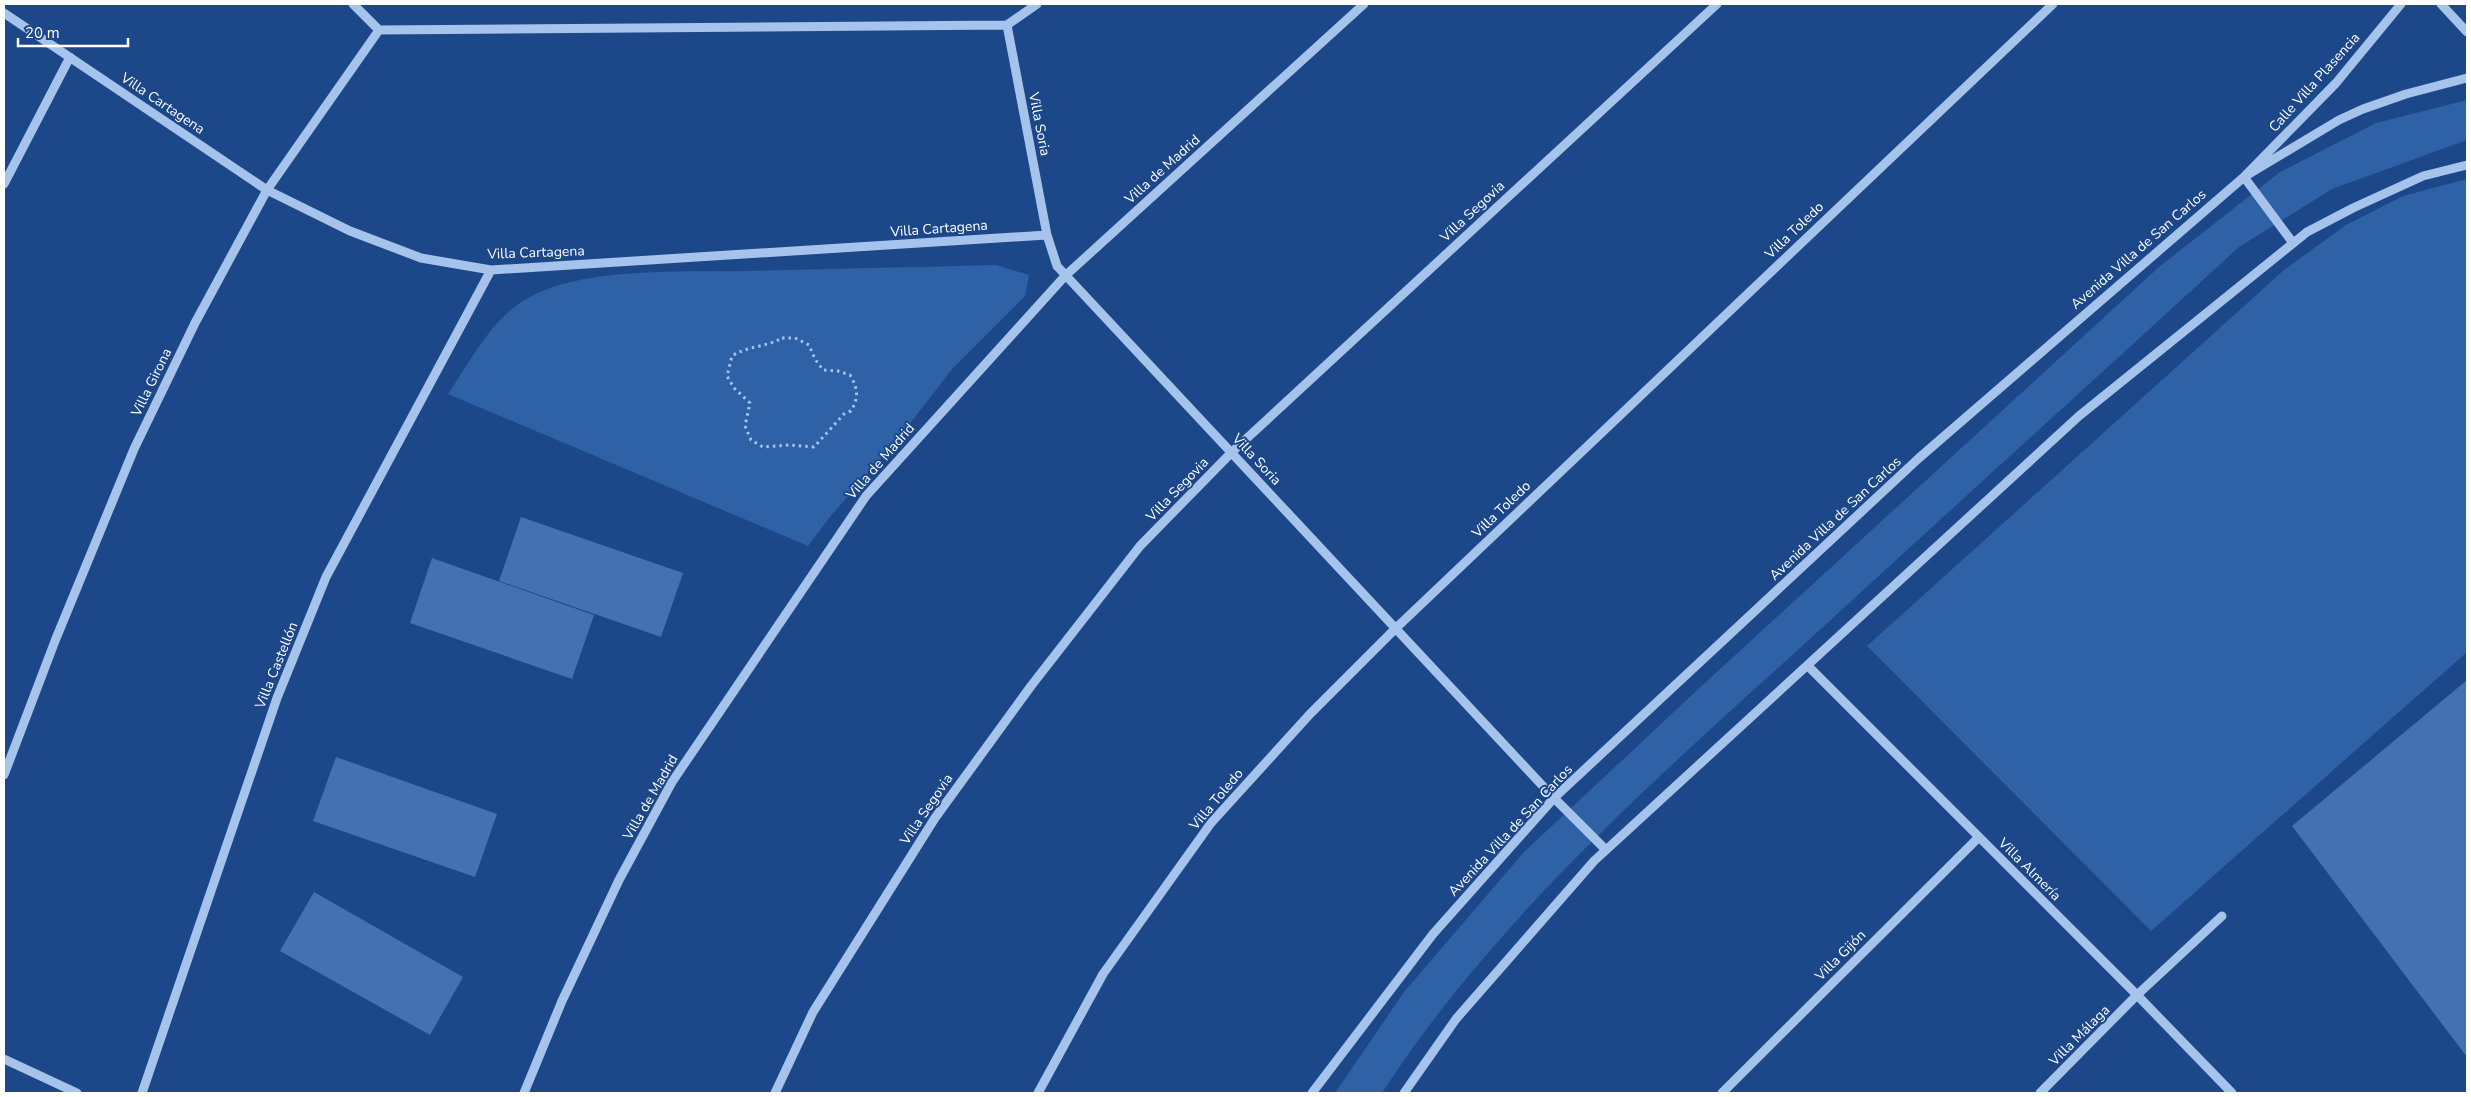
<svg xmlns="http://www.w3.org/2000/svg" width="2471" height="1097" font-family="'Nunito Sans',sans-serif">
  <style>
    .green { fill: #2f61a6 }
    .building { fill: #4471b1 }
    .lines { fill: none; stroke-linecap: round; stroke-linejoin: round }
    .path { stroke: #a6c3ec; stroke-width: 3; stroke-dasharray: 2.5 4; stroke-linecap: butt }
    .minor { stroke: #a6c3ec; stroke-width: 9 }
    .labels { text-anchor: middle; stroke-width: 4; stroke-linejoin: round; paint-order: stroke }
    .street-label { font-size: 14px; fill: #fff; stroke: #1c4789 }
  </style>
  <rect width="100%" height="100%" fill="#1c4789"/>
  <!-- green -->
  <path class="green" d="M2467,100v40l-135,49 -93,58c-146,134 -293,267 -439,401 -150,136 -307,274 -418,445h-47l69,-101 120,-140 184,-172 451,-413 121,-95 96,-49z
    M2467,179v473l-316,279 -284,-285 417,-376 62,-45 57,-29z
    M996,265l33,10 -4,21 -72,72 -55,71 -69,79 -21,28 -360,-152c23,-34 44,-77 82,-97 53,-30 155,-25 216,-26 84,-2 167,-4 250,-6z"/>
  <!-- building -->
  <path class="building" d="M521,517l162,56 -22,64 -162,-56z
    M432,558l162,57 -22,64 -162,-56z
    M2467,680v377l-175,-231z
    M336,757l161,57 -22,63 -162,-56z
    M314,892l149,85 -33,58 -150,-84z"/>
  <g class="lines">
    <!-- path -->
    <path class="path" d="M782,338h13l14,7 6,14 8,11 15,1 12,4c8,14 9,22 1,36l-7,3 -30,33 -25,-2 -26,2 -12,-7 -6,-14 5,-23 -16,-15 -7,-12 5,-20c15,-10 35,-9 50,-18z"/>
    <!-- minor -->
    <path class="minor" d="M353,4l26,26 628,-5 30,-21
      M2441,4l26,28
      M4,13l263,177 83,41 71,27 70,12 556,-35
      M1007,25l40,210 10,31 497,532 52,52
      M4,184l66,-127
      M2293,243l-49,-66 92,-94 65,-79
      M1808,666l329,329 95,98
      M4,775l51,-134 79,-192 61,-126 72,-133 112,-160
      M4,1059l73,34
      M142,1093l135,-395 49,-121 165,-307
      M524,1093l38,-92 57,-121 53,-98 194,-286 199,-220 299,-272
      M775,1093l38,-81 122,-194 96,-132 109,-140 92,-94 485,-448
      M1038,1093l65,-119 108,-151 99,-109 85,-85 658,-625
      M1312,1093l121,-159 121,-136 365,-340 325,-281 95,-57 24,-11 43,-15 61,-16
      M1404,1093l52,-74 138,-158 485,-445 228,-184 46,-24 70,-32 44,-11
      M1722,1093l256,-255
      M2040,1093l97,-98 85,-79"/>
  </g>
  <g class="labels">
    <!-- street labels -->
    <g class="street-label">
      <text transform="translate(2314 82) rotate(-48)" y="5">Calle Villa Plasencia</text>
      <text transform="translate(163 103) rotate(34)" y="5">Villa Cartagena</text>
      <text transform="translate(1040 124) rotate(79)" y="5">Villa Soria</text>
      <text transform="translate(1162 169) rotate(-42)" y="5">Villa de Madrid</text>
      <text transform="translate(1472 211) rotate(-43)" y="5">Villa Segovia</text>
      <text transform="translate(939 228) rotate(-4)" y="5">Villa Cartagena</text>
      <text transform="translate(1794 230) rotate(-44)" y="5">Villa Toledo</text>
      <text transform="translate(2138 249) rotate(-41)" y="5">Avenida Villa de San Carlos</text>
      <text transform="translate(536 252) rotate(-2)" y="5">Villa Cartagena</text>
      <text transform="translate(151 382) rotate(-64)" y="5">Villa Girona</text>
      <text transform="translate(1257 459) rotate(47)" y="5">Villa Soria</text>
      <text transform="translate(880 461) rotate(-49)" y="5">Villa de Madrid</text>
      <text transform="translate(1177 489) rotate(-46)" y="5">Villa Segovia</text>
      <text transform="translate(1501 509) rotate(-44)" y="5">Villa Toledo</text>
      <text transform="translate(1835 518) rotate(-43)" y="5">Avenida Villa de San Carlos</text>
      <text transform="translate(276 665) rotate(-68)" y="5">Villa Castellón</text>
      <text transform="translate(650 797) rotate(-60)" y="5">Villa de Madrid</text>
      <text transform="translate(1216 799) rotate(-50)" y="5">Villa Toledo</text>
      <text transform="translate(926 809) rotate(-56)" y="5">Villa Segovia</text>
      <text transform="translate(1510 830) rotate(-47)" y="5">Avenida Villa de San Carlos</text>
      <text transform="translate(2030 869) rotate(45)" y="5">Villa Almería</text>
      <text transform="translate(1840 955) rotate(-45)" y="5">Villa Gijón</text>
      <text transform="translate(2079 1035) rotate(-45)" y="5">Villa Málaga</text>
    </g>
  </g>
  <!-- border -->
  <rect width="2471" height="1097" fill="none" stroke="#ffffff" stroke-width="10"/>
  <!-- scale -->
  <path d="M18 38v8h110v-8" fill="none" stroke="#ffffff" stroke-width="2.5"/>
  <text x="25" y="38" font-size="15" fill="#ffffff" stroke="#1c4789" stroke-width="4" paint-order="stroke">20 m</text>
</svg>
